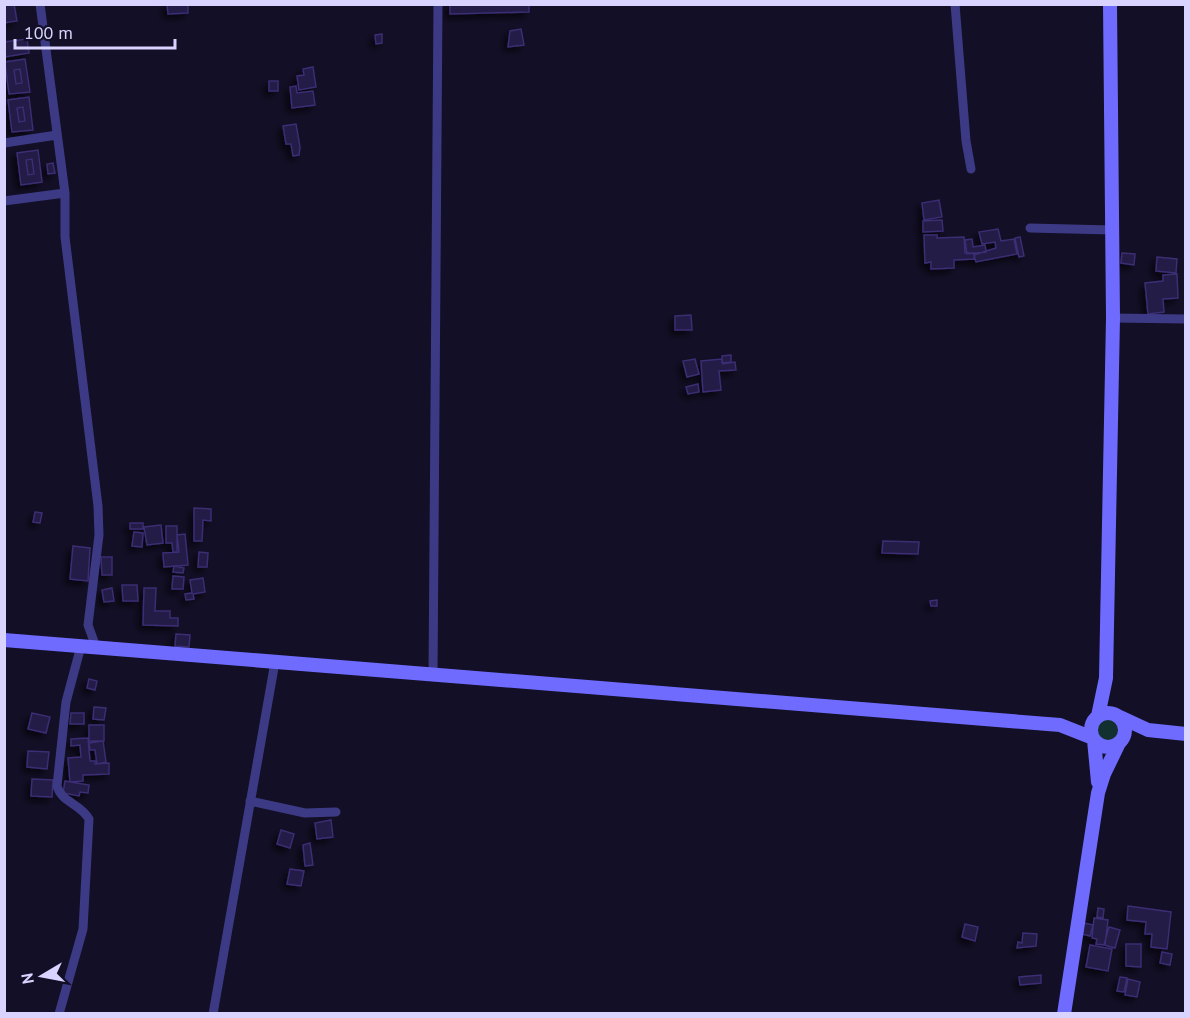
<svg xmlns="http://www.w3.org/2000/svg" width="1190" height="1018" font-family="'PT Sans',sans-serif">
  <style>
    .green { fill: #12302f }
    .building { fill: #241b47; stroke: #3b2d73; stroke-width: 1.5; filter: url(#shadow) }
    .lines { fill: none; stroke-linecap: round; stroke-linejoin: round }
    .minor { stroke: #3d3a85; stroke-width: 9 }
    .secondary { stroke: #6f6bff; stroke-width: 14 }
  </style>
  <defs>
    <filter id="shadow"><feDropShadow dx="-4.5" dy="4.5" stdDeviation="3" flood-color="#0009"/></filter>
  </defs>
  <rect width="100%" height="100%" fill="#130f26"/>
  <!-- green -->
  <path class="green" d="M1095 730a13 13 0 1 1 26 0a13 13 0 1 1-26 0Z"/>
  <!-- building -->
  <path class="building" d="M4,4h10l3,17 -13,2z
    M167,4h21v9l-20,1z
    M450,4h79v8l-79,2z
    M521,29l3,16 -16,2 2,-16z
    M382,34v9l-6,1 -1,-9z
    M27,39l2,14 -25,4v-15z
    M25,59l5,33 -21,2 -4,-32z
    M313,67l3,20 -17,3 -2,-14 7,-1 -1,-6z
    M20,69l2,14 -6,1 -2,-14z
    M269,81h9v10h-9z
    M296,86l1,7 16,-2 2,14 -23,3 -2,-21z
    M29,97l4,33 -21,2 -4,-32z
    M23,107l2,14 -6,1 -2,-14z
    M296,124l4,23 -1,8 -6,1 -2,-12h-5l-3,-18z
    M38,150l4,32 -21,3 -4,-32z
    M32,159l2,15 -6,1 -2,-15z
    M53,163l2,10 -7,1 -1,-10z
    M939,200l3,17 -18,3 -2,-17z
    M942,220l1,11 -20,1v-11z
    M998,229l3,12 13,-2 3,15 -41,8 -2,-7 22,-7 -1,-6 -13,2 -3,-12z
    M924,235h13v3l27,-1 1,16h9v6l-20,1v8l-23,1v-7l-6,1z
    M1020,237l4,19 -5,1 -4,-19z
    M972,239l1,8 12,-2 1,7 -19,2 -2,-14z
    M1122,253l13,1 -1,11 -13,-2z
    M1157,257l20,2 -1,14 -20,-2z
    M1177,274l1,24 -15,1 1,13 -16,2 -3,-31 18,-2v-6z
    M691,315l1,15h-17v-14z
    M731,355v7l-9,1v-7z
    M695,359l4,15 -12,3 -4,-16z
    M722,359l1,5 12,-2 1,8 -17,1 2,19 -18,2 -2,-31z
    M698,384l1,8 -11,2 -2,-7z
    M194,508l17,1v12l-8,-1 -1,21h-8z
    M35,512l7,1 -2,10 -7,-1z
    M130,523h13v6h-13z
    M161,525l2,18 -16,2 -3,-18z
    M166,526h11v26h-4l-1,-9h-6z
    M134,532l9,1 -1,14 -10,-1z
    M185,534l3,31 -24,2 -1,-14 16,-1 -2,-17z
    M883,541l36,1 -1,12 -36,-1z
    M73,546l17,2 -2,33 -18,-2z
    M199,552l9,1 -1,14h-9z
    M101,557h11v18h-10z
    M174,566l10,2 -1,5 -10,-1z
    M173,576l11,1 -1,12h-11z
    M203,578l2,14 -12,2 1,5 -8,1 -1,-6 7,-1 -2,-13z
    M122,585h15l1,16h-15z
    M112,588l2,13 -10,1 -2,-12z
    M144,588h12l-1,23h15v7h8v8l-35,-1z
    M937,600v6h-6l-1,-5z
    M176,634l14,1 -1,12 -14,-1z
    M89,679l8,2 -2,9 -8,-2z
    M94,707l12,1 -2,12 -11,-1z
    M32,713l18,4 -4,16 -18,-4z
    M71,713h13v11h-14z
    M89,725h15v16h-15z
    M88,738l2,23h5v3l14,-1v11l-26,1v6l-13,1 -2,-24 13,-1 -1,-12 -9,1v-7z
    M103,741l3,21 -9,2 -2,-14h-5l-1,-7z
    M28,751l21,1 -2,17 -20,-2z
    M32,779l21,1 -1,17 -21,-1z
    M65,781l24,4 -1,8 -8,-1 -1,4 -16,-3z
    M331,820l2,17 -16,2 -2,-16z
    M281,830l13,4 -4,14 -13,-4z
    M310,843l3,22 -8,1 -2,-21z
    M290,869l14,2 -3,15 -14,-2z
    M1128,906l43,6 -4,37 -16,-2 1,-13h-7l1,-12 -19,-2z
    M1098,908l6,1 -1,9 -6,-1z
    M1094,918l14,2 -3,25 -9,-1 1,-5 -5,-1z
    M1084,923l9,2 -3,11 -8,-2z
    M965,924l13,3 -3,14 -13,-4z
    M1109,927l11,3 -5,18 -11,-3z
    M1023,933l14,1 -1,12 -19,2 1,-6 4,1z
    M1126,944h15v23l-15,-1z
    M1090,945l22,4 -4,22 -22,-4z
    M1162,952l10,2 -2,11 -10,-2z
    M1041,975v8l-21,2 -1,-8z
    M1120,977l7,1 -3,14 -7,-1z
    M1128,979l12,3 -3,15 -12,-2z"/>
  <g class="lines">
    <!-- minor -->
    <path class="minor" d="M955,4l11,137 5,28
      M4,143l53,-8
      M65,193v44l33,269 1,29 -11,90 8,22
      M4,201l61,-8 -25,-189
      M1030,228l82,2
      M1113,318l73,1
      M433,675l5,-671
      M250,801l55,12 31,-1
      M59,1014l24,-85 6,-110c-8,-15 -28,-17 -32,-33l9,-84 15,-56
      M213,1014l62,-352"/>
    <!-- secondary -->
    <path class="secondary" d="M4,640l1056,85 33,13
      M1091 730a17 17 0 1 1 34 0a17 17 0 1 1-34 0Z
      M1098,716l8,-38 7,-360 -3,-314
      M1120,717l28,13 38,4
      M1094,740l4,42
      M1064,1014l34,-221 6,-19 15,-31"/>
  </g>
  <!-- border -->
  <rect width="1190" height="1018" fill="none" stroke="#d9d4ff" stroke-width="12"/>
  <!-- north arrow -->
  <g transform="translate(42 976) rotate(260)" stroke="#130f26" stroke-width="4.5" paint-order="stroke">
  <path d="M0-4.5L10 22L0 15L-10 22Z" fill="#d9d4ff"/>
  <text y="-9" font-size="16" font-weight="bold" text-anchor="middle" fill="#d9d4ff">N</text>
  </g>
  <!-- scale -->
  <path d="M15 39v9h160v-9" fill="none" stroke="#d9d4ff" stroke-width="3"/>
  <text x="24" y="39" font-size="18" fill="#d9d4ff" stroke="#130f26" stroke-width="4.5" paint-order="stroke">100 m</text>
</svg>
